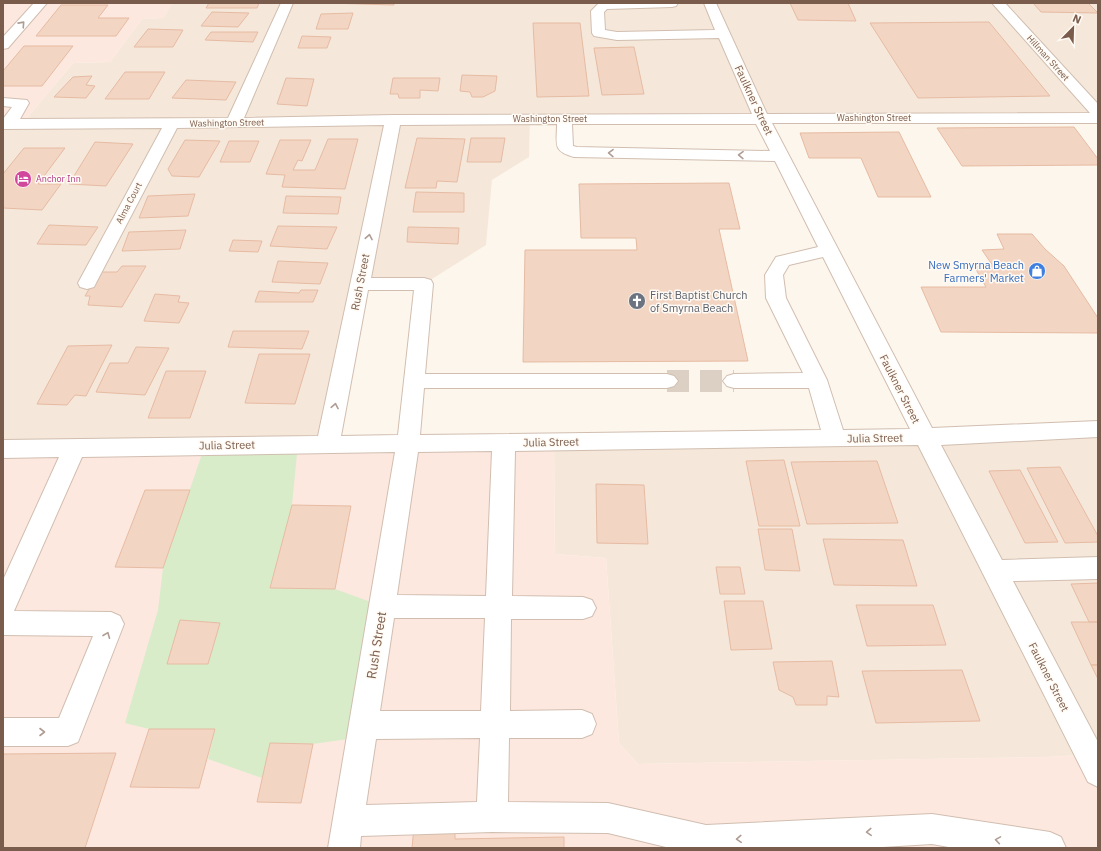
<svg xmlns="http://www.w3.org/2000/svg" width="1101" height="851" font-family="'IBM Plex Sans',sans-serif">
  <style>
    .residential { fill: #f5e8da }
    .commercial { fill: #fde8e0 }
    .green { fill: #d8ecc9; fill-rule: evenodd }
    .building { fill: #f3d5c3; stroke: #e6bba3 }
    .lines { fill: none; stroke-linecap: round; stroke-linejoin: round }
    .minor-tunnel { stroke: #dcd0c4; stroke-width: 22; stroke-dasharray: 22 11; stroke-linecap: butt }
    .minor-casing { stroke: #d1beb0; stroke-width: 2 }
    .minor { fill: #fff; fill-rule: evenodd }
    .oneway { stroke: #af9d94 }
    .labels { text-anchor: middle; stroke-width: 3; stroke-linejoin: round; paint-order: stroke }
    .far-street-label { font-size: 9px; fill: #7a5c4d; stroke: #fffaf3 }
    .far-hotel-label { font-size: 9px; fill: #b23c85; stroke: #fffaf3; text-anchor: start }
    .street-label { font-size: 11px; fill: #7a5c4d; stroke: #fffaf3 }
    .shop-label { font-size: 11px; fill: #366cbe; stroke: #fffaf3; text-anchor: end }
    .worship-label { font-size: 11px; fill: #5b616d; stroke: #fffaf3; text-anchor: start }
    .near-street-label { font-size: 13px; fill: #7a5c4d; stroke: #fffaf3 }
  </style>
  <rect width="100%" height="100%" fill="#fdf6ec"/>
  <!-- residential -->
  <path class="residential" d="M172,3h926v115l-568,1 -1,38 -37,23 -6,65 -62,39 -64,1 -32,159 -325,5v-317l6,-8h13l51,-61 37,-1 32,-43 21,-1z
    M1098,429v325l-52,3 -408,7 -19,-21 -13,-185 -51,-4 -1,-112z"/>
  <!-- commercial -->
  <path class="commercial" d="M3,3h169l-9,15 -21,1 -32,43 -37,1 -51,61h-13l-6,8z
    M554,442l1,112 51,4 13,185 19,21 408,-7 52,-3v94h-1095v-399z"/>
  <!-- green -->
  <path class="green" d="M298,444l-6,61 -22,82 65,2 47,17 -20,131 -49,7 -43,-1 -8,35 -54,-19 7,-30h-66l-24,-6 33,-113 5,-42 42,-123zM180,620l40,3 -12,41 -41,-1z"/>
  <!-- building -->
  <path class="building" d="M209,3h50l-2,5h-51z
    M328,3h66v2z
    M790,3h58l8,18 -58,-1z
    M1033,3h55l10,10 -57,-1z
    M61,5h47l-10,13h31l-13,18h-80z
    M212,12l37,1 -11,14 -37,-1z
    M353,13l-5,16h-32l5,-15z
    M989,22l61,74 -132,2 -48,-75z
    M533,23h47l9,73 -52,1z
    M148,29l35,1 -10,17h-39z
    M211,32h47l-5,10 -48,-2z
    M302,36l29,1 -4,11h-29z
    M24,46h49l-31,40h-39v-15z
    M634,47l10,47 -42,1 -8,-47z
    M125,72h40l-16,27h-44z
    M462,75l35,1 -2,15 -12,6h-11l-2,-5 -10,-1z
    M92,76l-6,9 9,1 -9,12 -32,-1 19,-20z
    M286,78l28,1 -7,27 -30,-2z
    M393,78h47l-2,13 -18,-1v8h-21l-1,-4h-8z
    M186,80l50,2 -10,18 -54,-2z
    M1074,127l24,32v6l-136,1 -25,-38z
    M899,132l32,65h-53l-17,-39h-52l-9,-25z
    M417,138l48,1 -8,43 -20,-1 -1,7h-31z
    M471,138h34l-4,24h-34z
    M328,139h30l-13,50 -63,-2 3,-12 -19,-1 14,-34h31l-9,21 -4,-1 -5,10h22z
    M185,140l35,1 -21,36 -27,-1 -4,-7z
    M229,141h30l-9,21h-30z
    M95,142l38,2 -27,42 -37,-2z
    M24,148h41l-27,36h23l-19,26 -39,-2v-34z
    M729,183l11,46h-21l29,132 -225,1 2,-112h112l-1,-12h-55l-2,-54z
    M416,192l48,1v19h-51z
    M195,194l-7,22 -49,2 9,-22z
    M286,196l55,1 -3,17 -55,-1z
    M49,225l49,2 -12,18 -49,-1z
    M278,226l59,1 -10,22 -57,-3z
    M408,227l51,1 -1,16 -51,-2z
    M186,230l-6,19 -58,2 7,-19z
    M997,234h35l13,15 19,17 34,52v15l-157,-1 -20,-45h65l-12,-21h19l-11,-16 22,-1z
    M233,240l29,1 -4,11 -29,-1z
    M278,261l50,2 -8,21 -48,-2z
    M122,266h24l-24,41 -34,-2 2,-9h-5l14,-24h18z
    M301,290h17l-5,12h-58l4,-11 40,2z
    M155,294l25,2 -2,6 11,1 -10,20 -35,-2z
    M233,331h76l-7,18 -74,-2z
    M112,345l-26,51 -11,-1 -8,10 -30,-1 31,-58z
    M136,347l33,1 -24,47 -49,-3 14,-29h18z
    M259,354h51l-15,50 -50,-1z
    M166,371h40l-16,47h-42z
    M784,460l16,66h-41l-13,-65z
    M877,461l21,62 -91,1 -16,-62z
    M1060,467l38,69v6l-33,1 -38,-75z
    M1020,470l38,72 -33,1 -36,-72z
    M596,484l48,1 4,59 -51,-1z
    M145,490h45l-27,78 -48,-1z
    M292,505l59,1 -16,83 -65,-1z
    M758,529h34l8,42 -35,-1z
    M823,539l80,1 14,46 -83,-1z
    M716,567h24l5,27h-25z
    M1098,583v39h-9l-18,-38z
    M724,601h39l9,48 -41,1z
    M856,605h77l13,40 -79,1z
    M180,620l40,3 -12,41h-41z
    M1071,622h27v43h-7z
    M832,661l7,36 -12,-1v9h-31l-3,-8 -14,-7 -6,-28z
    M1091,665h7v14z
    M962,670l18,51 -104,2 -14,-52z
    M149,729h66l-16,59 -69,-1z
    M270,743l43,1 -12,59 -44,-1z
    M116,753l-31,95h-82v-94z
    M414,827h41v12l109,-2v11h-152z"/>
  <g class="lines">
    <!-- minor-tunnel -->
    <path class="minor-tunnel" d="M667,381h67"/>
    <!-- minor casing -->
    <g class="minor-casing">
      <path id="minor" d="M34,3h13l-39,45 -5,1v-12z
        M281,3h12l-49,115 149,-3 359,-1 -33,-76 -102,2 -23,-4 -2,-3 -1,-22 8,-8h79l-2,3 -4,1 -65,2 -3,3 1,18 12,2 98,-2 -11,-27h12l51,111 323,-1 -98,-110h13l93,101v19h-326l160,305 166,-7v16l-157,8 61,115 96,-3v22l-85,2 85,161v45l-10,-5 -170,-337 -403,6 -3,145 71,1 9,3 4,8 -4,8 -9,3h-72l-1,92 72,-1 10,4 4,10 -4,10 -10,4h-73l-1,64 100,1 98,22 226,-11 118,18 11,5 5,11h-112l-22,-4 -66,4h-196l-62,-15 -116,-1 -131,4 -1,12h-32l67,-396 -313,5 -68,154 97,1 9,4 4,8 -46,118 -10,4h-65v-28h56l34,-82 -90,-1v-55l56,-123 -56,1v-18l315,-4 66,-311 -207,3 -81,155 -2,4 -7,2 -7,-2 -2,-4 84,-155 -159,1v-10l9,-12 -9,-1v-8l24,2 2,3 -9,16 208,-1zM557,124c0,20 -5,27 17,33l201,4 43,86 -42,10 -11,18 1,23 37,75 -69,1 -7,2 -4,5 4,5 7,2h75l12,42 -401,5 4,-47h243l7,-2 4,-5 -4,-5 -7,-2h-242l8,-90 -2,-4 -7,-2h-53l29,-153zM572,124h184l14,27 -193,-4 -4,-1zM823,257l87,172 -67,1 -16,-50 -41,-82 -3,-23 6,-10zM368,290h46l-16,145 -57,1zM492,451l-6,145 -89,-1 21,-143zM394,618h91l-4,93h-101zM480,738l-3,64 -111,3 10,-66z"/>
    </g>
    <!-- minor -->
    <use href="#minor" class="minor"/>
  </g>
  <!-- one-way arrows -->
  <defs><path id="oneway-chevron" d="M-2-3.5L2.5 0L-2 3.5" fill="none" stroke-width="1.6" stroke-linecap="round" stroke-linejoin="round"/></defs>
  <g class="oneway">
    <use href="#oneway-chevron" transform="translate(22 24) rotate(-48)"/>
    <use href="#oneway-chevron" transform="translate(611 153) rotate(-179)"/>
    <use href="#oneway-chevron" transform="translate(741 155) rotate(-179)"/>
    <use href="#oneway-chevron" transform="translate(369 237) rotate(-79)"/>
    <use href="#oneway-chevron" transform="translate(335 406) rotate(-79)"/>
    <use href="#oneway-chevron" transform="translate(107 635) rotate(-68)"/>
    <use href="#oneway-chevron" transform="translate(42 732)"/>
    <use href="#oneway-chevron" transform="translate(869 832) rotate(177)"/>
    <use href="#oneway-chevron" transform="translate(739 839) rotate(177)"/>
    <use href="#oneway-chevron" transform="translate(998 840) rotate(-171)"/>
  </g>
  <!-- icons -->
  <defs>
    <g id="hotel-disc" transform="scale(0.9)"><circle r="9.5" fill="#d1479c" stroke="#fffaf3"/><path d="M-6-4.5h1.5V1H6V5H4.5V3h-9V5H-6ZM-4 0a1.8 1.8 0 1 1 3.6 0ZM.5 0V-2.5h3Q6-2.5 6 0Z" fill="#fff"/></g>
    <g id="shop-disc" transform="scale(0.9)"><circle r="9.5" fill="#3f7fe0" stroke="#fffaf3"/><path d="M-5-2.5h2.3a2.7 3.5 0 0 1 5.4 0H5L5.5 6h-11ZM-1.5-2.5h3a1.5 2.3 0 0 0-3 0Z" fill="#fff"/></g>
    <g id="church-disc" transform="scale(0.9)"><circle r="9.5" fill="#6b7280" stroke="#fffaf3"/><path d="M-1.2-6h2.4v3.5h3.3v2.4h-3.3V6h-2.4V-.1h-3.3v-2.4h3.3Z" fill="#fff"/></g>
  </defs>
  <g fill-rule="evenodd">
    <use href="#hotel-disc" x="23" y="179"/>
    <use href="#shop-disc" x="1037" y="271"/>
    <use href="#church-disc" x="637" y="301"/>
  </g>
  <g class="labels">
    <!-- far-street labels -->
    <g class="far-street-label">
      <text transform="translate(1048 58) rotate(48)" y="3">Hillman Street</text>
      <text x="874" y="121">Washington Street</text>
      <text x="550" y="122">Washington Street</text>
      <text transform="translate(227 123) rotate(-1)" y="3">Washington Street</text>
      <text transform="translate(129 203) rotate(-62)" y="3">Alma Court</text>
    </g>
    <!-- far-hotel labels -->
    <g class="far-hotel-label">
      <text x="36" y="182">Anchor Inn</text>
    </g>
    <!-- street labels -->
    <g class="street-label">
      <text transform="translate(754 100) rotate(65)" y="4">Faulkner Street</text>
      <text transform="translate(360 282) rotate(-79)" y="4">Rush Street</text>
      <text transform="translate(900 389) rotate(63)" y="4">Faulkner Street</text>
      <text transform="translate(875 438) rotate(-1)" y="4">Julia Street</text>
      <text transform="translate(551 442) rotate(-1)" y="4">Julia Street</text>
      <text transform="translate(227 445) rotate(-1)" y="4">Julia Street</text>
      <text transform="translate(1049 677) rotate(63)" y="4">Faulkner Street</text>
    </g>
    <!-- shop labels -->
    <g class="shop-label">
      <text x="1024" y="269">New Smyrna Beach<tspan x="1024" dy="13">Farmers' Market</tspan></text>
    </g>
    <!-- worship labels -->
    <g class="worship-label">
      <text x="650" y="299">First Baptist Church<tspan x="650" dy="13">of Smyrna Beach</tspan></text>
    </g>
    <!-- near-street labels -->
    <g class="near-street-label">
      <text transform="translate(376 645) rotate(-81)" y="5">Rush Street</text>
    </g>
  </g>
  <!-- border -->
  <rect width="1101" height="851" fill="none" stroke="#7a5c4d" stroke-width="8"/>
  <!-- north arrow -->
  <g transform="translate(1073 28) rotate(23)" stroke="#fffaf3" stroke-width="3" paint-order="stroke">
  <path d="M0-3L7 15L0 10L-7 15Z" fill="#7a5c4d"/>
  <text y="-6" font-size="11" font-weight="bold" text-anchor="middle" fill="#7a5c4d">N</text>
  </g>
</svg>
